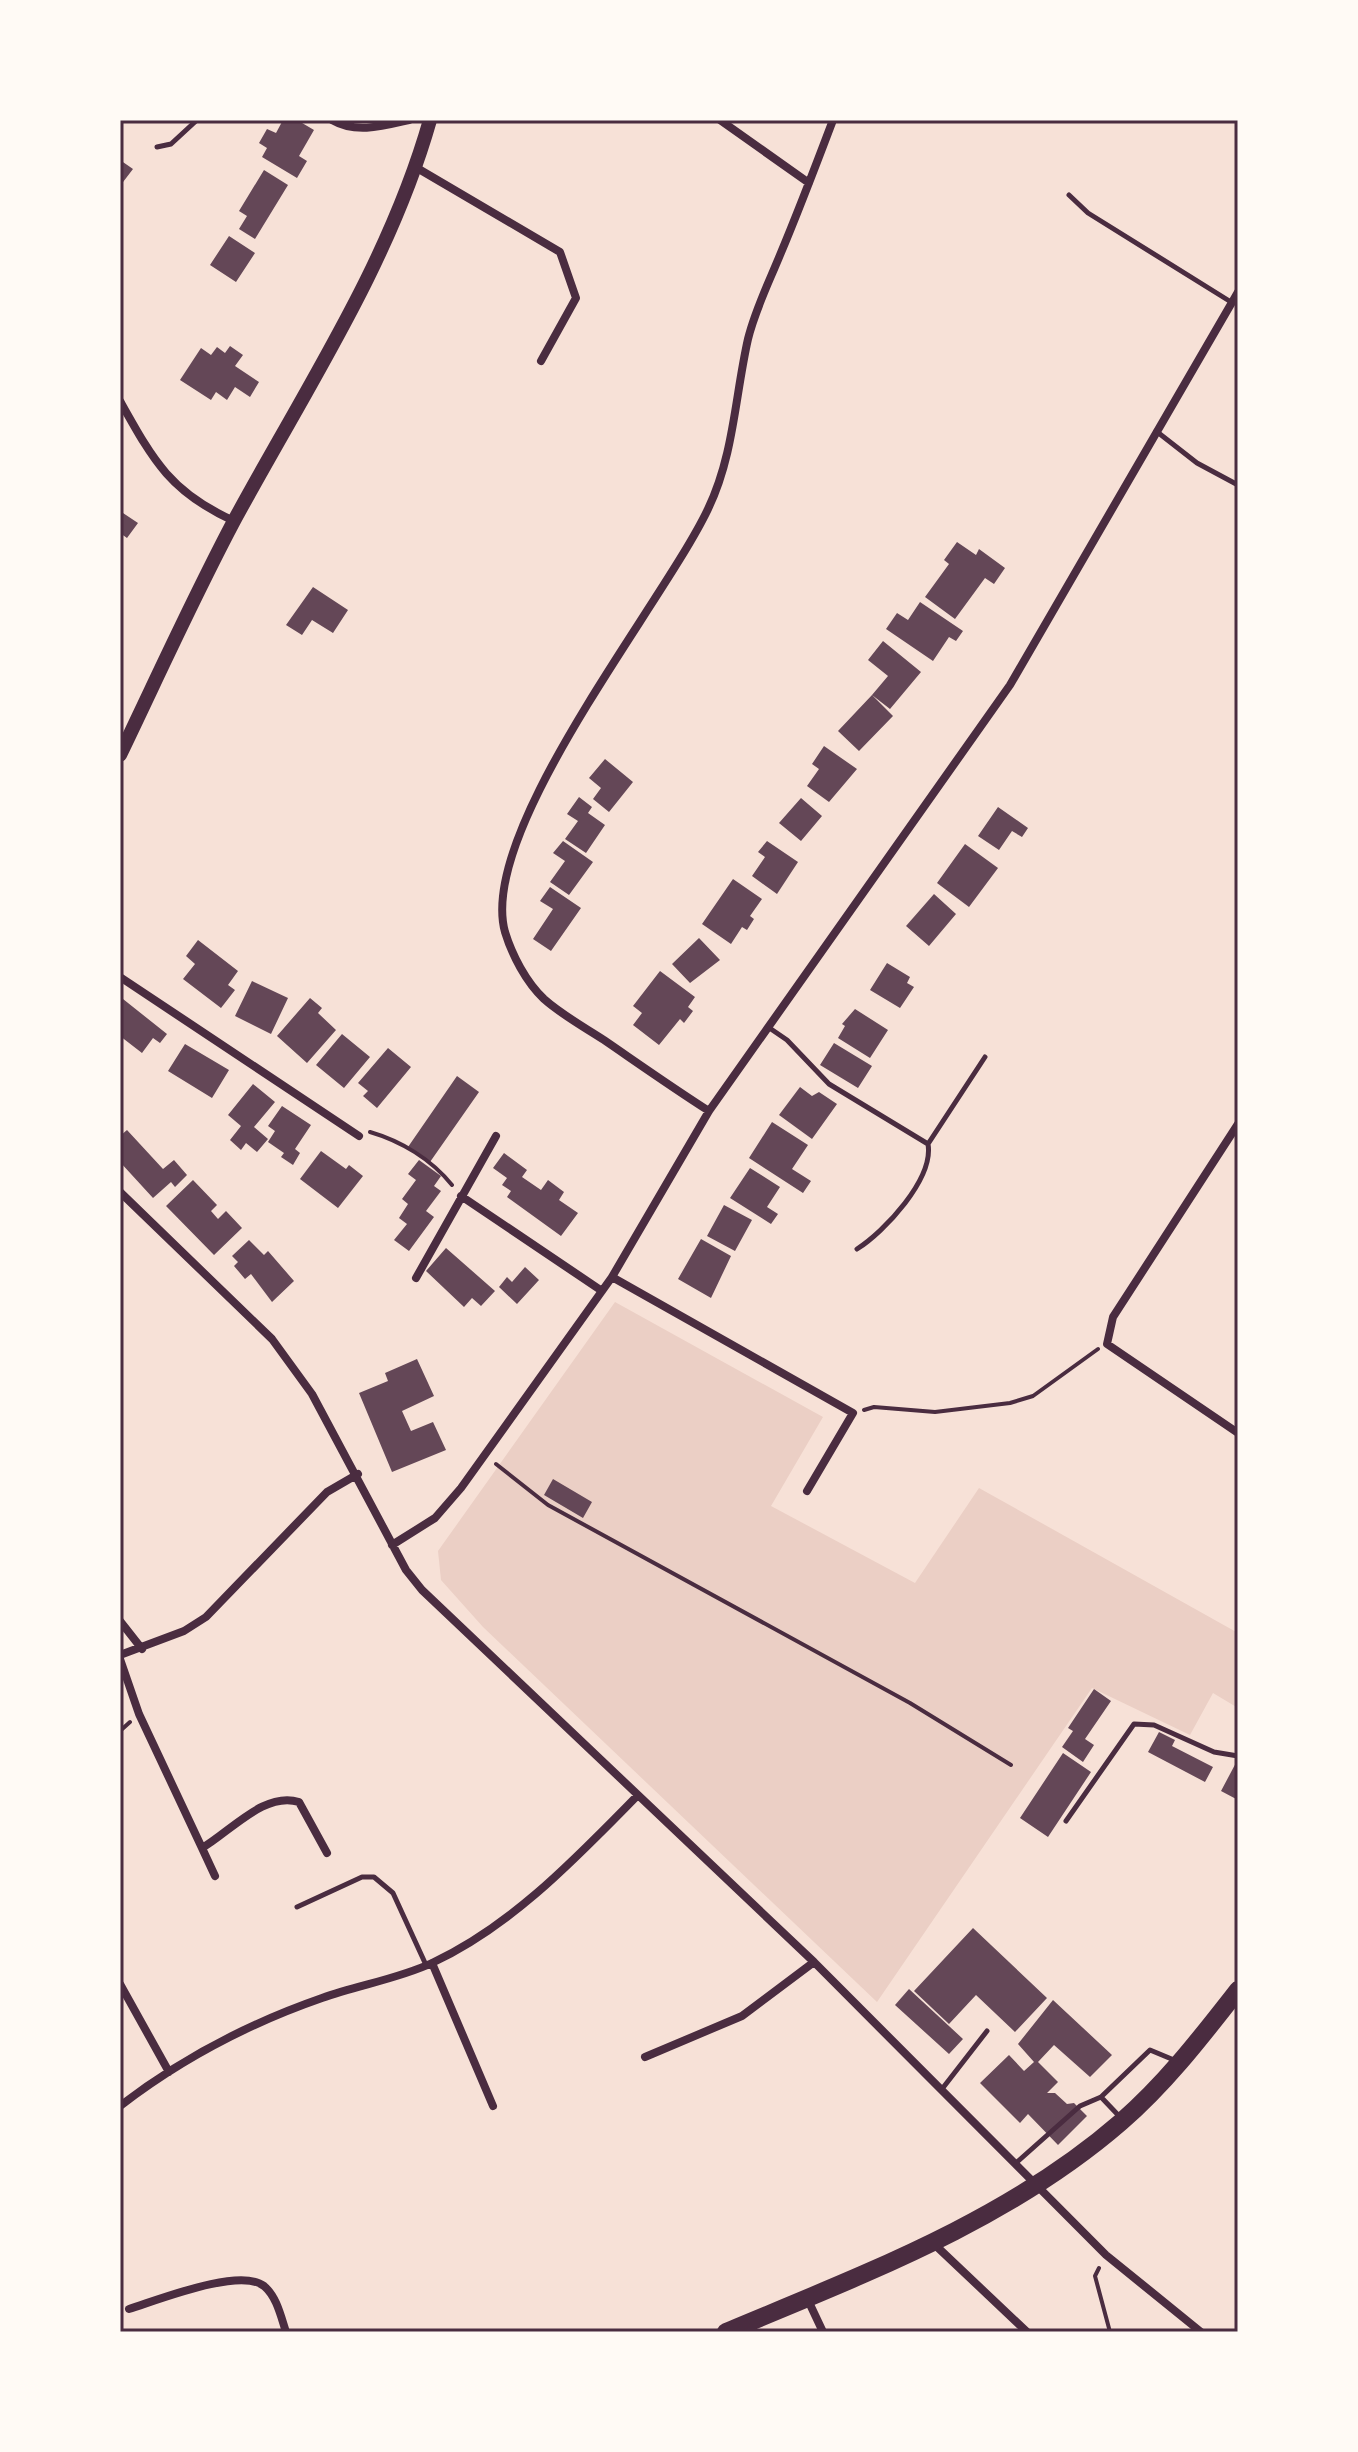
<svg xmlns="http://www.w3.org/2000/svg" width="1358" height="2452" font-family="Raleway,sans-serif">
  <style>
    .green { fill: #ebcfc5 }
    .building { fill: #644757 }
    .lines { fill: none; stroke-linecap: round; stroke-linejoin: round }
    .path { stroke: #4a2c40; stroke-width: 4 }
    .service { stroke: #4a2c40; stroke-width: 5 }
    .minor { stroke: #4a2c40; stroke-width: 8 }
    .tertiary { stroke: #4a2c40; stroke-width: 14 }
    .primary { stroke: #4a2c40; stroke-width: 18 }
    .neatline { fill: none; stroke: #4a2c40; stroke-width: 3 }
  </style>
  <rect width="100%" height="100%" fill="#f7e1d7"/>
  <!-- green -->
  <path class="green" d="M615,1302l208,115 -52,89 144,77 64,-95 259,145v75l-25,-15 -23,42 -98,-47 -215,314 -394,-375 -42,-47 -3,-29z"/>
  <!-- building -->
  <path class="building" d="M283,120h14l17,10 -15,26 8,5 -10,17 -35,-21 5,-9 -8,-5 8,-14 9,4z
    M120,160l13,9 -13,17z
    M264,170l24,15 -33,54 -16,-10 8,-13 -8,-5z
    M229,236l26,17 -19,29 -26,-17z
    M230,346l13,9 -8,11 24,16 -9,15 -15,-10 -8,13 -11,-8 -5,8 -31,-20 21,-32 10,7 6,-8 8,6z
    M120,511l18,12 -11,15 -7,-5z
    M957,542l19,13 3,-6 26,19 -11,16 -9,-6 -30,41 -30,-22 24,-33 -5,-4z
    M313,587l35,23 -15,23 -21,-13 -10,15 -16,-10z
    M920,602l43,29 -7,10 -7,-4 -16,24 -47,-32 11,-16 11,7z
    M883,641l38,31 -31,37 -18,-14 16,-19 -20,-16z
    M872,695l21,21 -34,35 -21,-20z
    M824,746l33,23 -28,33 -22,-16 12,-17 -7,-5z
    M605,759l28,23 -24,30 -16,-13 8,-11 -12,-10z
    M579,797l13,10 -4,6 17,12 -19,28 -21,-14 13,-18 -11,-7z
    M801,798l21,18 -21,25 -22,-18z
    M998,807l30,21 -6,9 -10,-6 -13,19 -21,-14z
    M563,841l30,21 -24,33 -19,-13 15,-21 -12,-8z
    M767,841l31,21 -21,32 -25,-18 13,-19 -7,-5z
    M965,844l33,24 -29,39 -32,-24z
    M733,879l29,20 -12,17 4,3 -7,11 -5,-3 -11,17 -29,-20z
    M550,887l31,21 -30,43 -18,-12 20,-30 -13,-8z
    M934,894l22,20 -27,32 -23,-20z
    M699,938l21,22 -30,23 -18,-19z
    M198,940l40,31 -10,14 7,5 -14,18 -38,-29 12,-15 -9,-8z
    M887,963l23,14 -3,6 7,4 -14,21 -30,-18z
    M660,971l35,26 -7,10 5,4 -9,12 -4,-4 -21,26 -26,-20 9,-12 -9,-7z
    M252,981l36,17 -17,36 -36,-18z
    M310,998l12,10 -4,5 18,17 -29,33 -30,-27z
    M123,999l44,35 -7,9 -7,-5 -11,15 -22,-17z
    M855,1009l33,21 -18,28 -32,-20 7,-12 -3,-2z
    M342,1034l28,23 -26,31 -28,-23z
    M834,1043l38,23 -14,22 -38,-23z
    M185,1044l44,26 -17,28 -44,-27z
    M388,1048l23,19 -34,41 -14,-12 5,-5 -10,-8z
    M457,1076l22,16 -49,70 -22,-15z
    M253,1084l22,18 -21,25 14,12 -11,13 -11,-9 -5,7 -11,-10 11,-14 -13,-11z
    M800,1087l12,9 7,-4 18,12 -25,35 -33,-24z
    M282,1106l29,19 -16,24 5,4 -7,12 -12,-8 3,-4 -16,-11 7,-11 -7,-5z
    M772,1122l36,23 -16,24 19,12 -8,12 -54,-35z
    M127,1130l36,39 11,-9 13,15 -12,12 -4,-5 -18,16 -33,-36v-26z
    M321,1151l25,18 3,-4 14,11 -25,32 -38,-29z
    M504,1153l23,17 -5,7 19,13 7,-10 16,12 -5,8 19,13 -17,23 -54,-39 4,-6 -9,-6 5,-7 -14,-10z
    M419,1160l22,16 -7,10 7,5 -15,20 8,6 -25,34 -15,-11 13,-16 -8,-6 9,-14 -6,-5 14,-19 -8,-6z
    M750,1168l30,19 -13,20 11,7 -7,10 -41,-26z
    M193,1180l24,25 -6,6 7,8 8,-8 16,17 -28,27 -48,-49z
    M724,1205l28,15 -17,31 -28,-15z
    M701,1239l30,17 -20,42 -33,-19z
    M249,1240l15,15 4,-4 26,30 -22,21 -21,-28 -6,5 -11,-13 4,-4 -6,-6z
    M446,1248l49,43 -14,15 -9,-8 -8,9 -38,-36z
    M525,1267l14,13 -22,24 -18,-17 8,-10 5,5z
    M417,1359l17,37 -32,15 9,20 22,-9 13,28 -54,22 -33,-79 29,-12 -3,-8z
    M553,1479l39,23 -9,16 -39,-23z
    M1094,1689l17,12 -26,38 9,6 -11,17 -21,-15 11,-16 -5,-3z
    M1159,1732l16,8 -3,6 41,21 -8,15 -57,-30z
    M1063,1753l28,19 -43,65 -28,-19z
    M1238,1759v41l-17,-9z
    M973,1928l74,70 -32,34 -39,-37 -27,29 -35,-33z
    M909,1989l54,50 -14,15 -54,-49z
    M1053,2000l59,55 -22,22 -36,-32 -16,17 20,20 -11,11h8l12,11 7,-1 13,13 -29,29 -30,-31 -8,9 -40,-40 29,-28 15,16 10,-9 -16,-18z"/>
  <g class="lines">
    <!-- path -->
    <path class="path" d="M370,1132c31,9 61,27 82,53
      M864,1410l10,-3 61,5 75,-9 23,-7 65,-47
      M496,1464l52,41 362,198 101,62
      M120,1731l10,-9
      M1099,2268l-4,8 15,56"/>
    <!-- service -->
    <path class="service" d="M157,147l14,-3 26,-24
      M1069,195l19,18 143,89
      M1156,431l41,32 41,22
      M768,1027l19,13 42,44 99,60c6,35 -44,88 -71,105
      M928,1144l57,-87
      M1066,1821l68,-97 20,1 60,27 24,4
      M297,1907l65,-30h12l19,16 33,72
      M942,2089l45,-58
      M1101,2097l19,20
      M1016,2163l64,-57 21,-9 49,-47 24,10"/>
    <!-- minor -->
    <path class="minor" d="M332,120c24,14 51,6 77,0
      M720,120l89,63
      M417,168l143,84 16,46 -35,63
      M120,401c33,59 50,91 114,120
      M120,977l239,159
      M709,1111c-36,-23 -70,-47 -105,-71 -20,-13 -42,-25 -60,-41 -18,-17 -32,-44 -39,-67 -28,-101 158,-328 203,-423 26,-54 27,-113 40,-170 7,-29 21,-57 32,-84 19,-45 36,-90 53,-135
      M1238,1124l-125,193 -6,27 131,89
      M120,1192l152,147 40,55 94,176 16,20 392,372 292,293 95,77
      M461,1196l141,95
      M612,1277l241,136 -46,78
      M416,1278l80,-142
      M392,1545l43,-27 26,-30 151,-211 97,-166 301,-426 228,-393
      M120,1621l22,28
      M120,1655l64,-24 22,-14 121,-125 31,-18
      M120,1659l19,55 63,134c29,-17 63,-57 97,-46l28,51
      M202,1848l13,28
      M432,1963l61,143
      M120,1984l49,88
      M645,2057l97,-41 72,-54
      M120,2106c61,-47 130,-83 202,-108 36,-13 76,-19 110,-35 81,-38 144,-105 206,-168
      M933,2243l94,89
      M807,2298l16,34
      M129,2309c29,-9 111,-42 135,-23 13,11 17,31 22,46"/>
    <!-- tertiary -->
    <path class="tertiary" d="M120,755c38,-79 74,-159 115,-236 71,-131 154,-255 195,-399"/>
    <!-- primary -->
    <path class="primary" d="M726,2332c138,-58 281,-111 395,-210 45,-39 81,-86 117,-132"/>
  </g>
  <!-- border -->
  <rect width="1358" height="2452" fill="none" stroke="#fffaf5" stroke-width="244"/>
  <rect x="122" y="122" width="1114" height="2208" class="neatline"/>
</svg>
